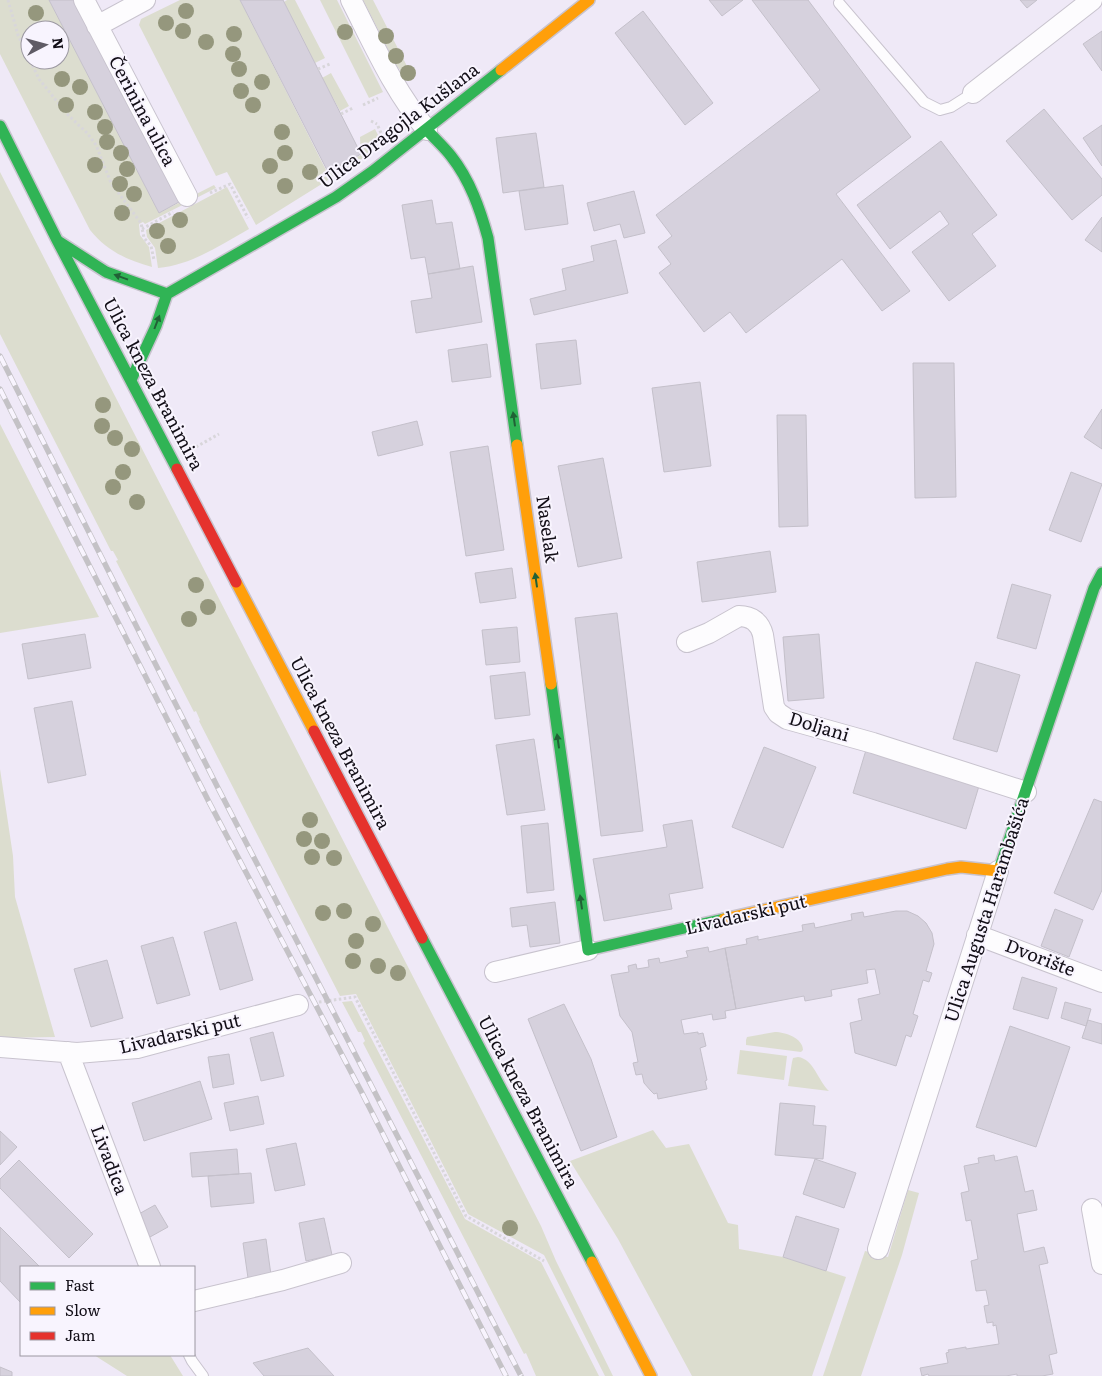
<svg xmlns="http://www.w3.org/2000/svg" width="1102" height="1376" font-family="Literata,serif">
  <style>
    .green { fill: #dcddcf; fill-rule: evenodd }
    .building { fill: #d6d1dd; stroke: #c4c0ca }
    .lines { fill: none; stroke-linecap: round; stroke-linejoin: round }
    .lane-casing { stroke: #c8c3ce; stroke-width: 12 }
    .street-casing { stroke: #c8c3ce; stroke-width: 22 }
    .fast-casing { stroke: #c8c3ce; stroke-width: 14 }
    .slow-casing { stroke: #c8c3ce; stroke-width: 14 }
    .jam-casing { stroke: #c8c3ce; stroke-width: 14 }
    .path { stroke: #d8d6da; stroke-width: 3; stroke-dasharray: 2.5 2.5; stroke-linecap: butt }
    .lane { stroke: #fdfcfe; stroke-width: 10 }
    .street { stroke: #fdfcfe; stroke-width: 20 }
    .fast { stroke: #30b455; stroke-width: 11 }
    .slow { stroke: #ff9f0a; stroke-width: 11 }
    .jam { stroke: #e5322d; stroke-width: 11 }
    .rail-casing { stroke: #c4c2c6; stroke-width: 5.5 }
    .rail { stroke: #f8f4fe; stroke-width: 4; stroke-dasharray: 11; stroke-linecap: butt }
    .tree { fill: #95977d }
    .oneway { fill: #216136 }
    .labels { text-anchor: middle; stroke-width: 4; stroke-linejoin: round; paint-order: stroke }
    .street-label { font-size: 18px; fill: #120e17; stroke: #f8f4fe }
  </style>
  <rect width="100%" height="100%" fill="#efe9f7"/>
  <!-- green -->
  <path class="green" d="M0,0h49l110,213 55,-28 2,3 -71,36 -2,-2 -4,2 1,11 9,12 3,20c-25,-7 -45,-16 -62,-37l-90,-176zM30,30h30v30h-30z
    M180,0h60l87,172 34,-17 -1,-18 15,-8 5,10 -15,18 -109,68 -29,-53 -11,4 -77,-151 2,-6z
    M287,0h8l30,58 -10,5 -31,-61z
    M320,0h17l46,92 -14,6z
    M363,0h10l36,70 3,6 -4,4 -12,-15z
    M331,73l18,33 -9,5 -18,-33z
    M0,172l541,1054 15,35 57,115h-8l-61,-121 -76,-41 -112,-220 -16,2 -141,-275 1,-1 -4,-9 -2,1 -78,-151 2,-1 -5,-9h-2l-111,-217z
    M227,187l22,42c-29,16 -57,36 -91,39l-3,-20 -8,-11 -1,-7z
    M0,424l99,193 -99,16z
    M0,769l13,87 2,41 40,140 -55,1z
    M352,1001l113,218 76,43 58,114h-63l-10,-23 -2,1 -161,-311 2,-2 -4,-9h-3l-16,-30z
    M775,1032c10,0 28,6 28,18l-2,2 -55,-7v-5l1,-3z
    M740,1050l47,6 -3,24 -47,-6z
    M798,1057c16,2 20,24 31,34l-41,-5 4,-24 1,-4z
    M653,1130l13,18 23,-4 39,79 10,2 1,24 44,8 63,20 -34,99h-120l-74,-137 -48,-78z
    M908,1190l11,3 -17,62 -41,121h-38l42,-125 23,6z
    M94,1355h76l13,21h-56z"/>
  <!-- building -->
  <path class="building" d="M49,0h26l104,202 -20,11z
    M240,0h43l78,154 -33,18z
    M709,0h34l-21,16z
    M752,0h56l103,137 -75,57 74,97 -28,20 -40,-52 -96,74 -16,-21 -26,20 -45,-59 12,-9 -13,-17 14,-11 -16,-21 164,-125z
    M1020,0h17l-10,8z
    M643,11l70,92 -28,22 -70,-92z
    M1102,31v40l-19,-27z
    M1044,109l58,70v16l-30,25 -66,-79z
    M1102,125v41l-19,-28z
    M536,133l8,54 -41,6 -7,-55z
    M941,141l56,74 -25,19 24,32 -47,35 -37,-49 37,-28 -9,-13 -50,38 -33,-44z
    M563,185l5,39 -43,6 -6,-39z
    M634,191l11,42 -21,5 -4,-14 -26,7 -7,-28z
    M432,200l4,24 16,-2 8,47 -32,5 -3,-17 -14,2 -9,-54z
    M1102,217v35l-17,-12z
    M616,240l12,53 -94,22 -4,-16 36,-9 -4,-21 32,-8 -3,-15z
    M473,266l9,56 -66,11 -5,-32 21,-3 -4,-24z
    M576,340l5,44 -40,5 -5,-45z
    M487,344l4,33 -39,5 -4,-32z
    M913,363h41l2,134 -41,1z
    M700,382l11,84 -47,6 -12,-84z
    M1102,409v40l-18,-12z
    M777,415h29l2,111 -29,1z
    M417,421l6,24 -45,11 -6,-24z
    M488,446l16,104 -38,6 -16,-104z
    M603,458l19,100 -44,9 -20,-101z
    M1071,472l31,12 -21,58 -32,-12z
    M770,551l6,41 -74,10 -5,-40z
    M512,568l4,30 -36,5 -5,-30z
    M1012,584l39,11 -15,54 -39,-11z
    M617,613l26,218 -42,5 -26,-218z
    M517,627l3,35 -34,3 -4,-35z
    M85,634l6,34 -63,11 -6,-35z
    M819,634l5,64 -36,3 -5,-64z
    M976,662l44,13 -23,77 -44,-13z
    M525,672l5,43 -35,4 -5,-43z
    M72,701l14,74 -38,8 -14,-75z
    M534,739l11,71 -38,5 -11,-70z
    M764,747l52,20 -33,81 -51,-21z
    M866,750l113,36 -13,43 -113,-36z
    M1094,799l8,3v88l-9,20 -39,-17z
    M692,820l11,68 -34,6 3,15 -68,12 -11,-62 74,-12 -4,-22z
    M548,823l6,67 -27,3 -6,-67z
    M555,902l5,41 -30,4 -3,-22 -15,2 -2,-19z
    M1055,909l28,11 -14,37 -28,-11z
    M896,911h11l11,5 8,7 6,10 2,11 -8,27 6,2 -3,9 -6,-2 -10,34 5,2 -7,21 -5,-2 -10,31 -41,-13 -5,-30 12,-3 -4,-21 22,-5 -5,-25 -9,1 2,13 -37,7 1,6 -27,5 -1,-5 -68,13 -11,-61 22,-4 -1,-5 12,-3v4l45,-9 -1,-6 12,-2 1,5 37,-8 -1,-6 12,-2 1,5z
    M236,922l17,58 -33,10 -16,-58z
    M173,937l17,58 -33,9 -16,-58z
    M708,947l1,5 16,-4 11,61 -11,2 1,7 -13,2 -1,-6 -31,6 3,14 14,-2v2l5,-1 3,13 -6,2 7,32 -2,1 2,8 -49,10 -1,-6 -3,1 -3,-3 -7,-8 -2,-9 -6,1 -3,-12 5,-1 -6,-30 -12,-16 -9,-41 18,-3 -1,-6 8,-2 1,5 12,-2 -1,-7 11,-2 1,5 28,-6 -2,-6z
    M107,960l16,58 -32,9 -17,-58z
    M1022,977l35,11 -9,31 -35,-10z
    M1065,1002l26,7 -5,17 -25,-8z
    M564,1004l27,55 26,78 -36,14 -53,-132z
    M1088,1020l14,4v20l-20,-6z
    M1010,1026l60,21 -34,100 -60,-20z
    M273,1032l11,44 -23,5 -11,-43z
    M229,1054l5,30 -21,4 -5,-31z
    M200,1081l12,38 -68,22 -12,-38z
    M258,1096l6,28 -34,7 -6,-28z
    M780,1103l35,3 -2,19 13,1 -3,33 -48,-4z
    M0,1131l17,16 -17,18z
    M296,1143l9,42 -30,6 -9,-42z
    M237,1149l2,25 -47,3 -2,-24z
    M994,1155l1,6 22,-5 8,36 8,-2 4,20 -20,4 7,38 20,-5 4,16 -9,2 18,88 -8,2 4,19 -11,2h-25v-2l-11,2h-77l-1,-2 -6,2 -2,-8 28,-5 -2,-10 3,-1 -1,-2 18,-3v2l33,-5 -3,-19 -3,1v-4l-6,1 -3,-17 5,-1 -3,-15 -10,1 -5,-30 7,-2 -7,-39 -5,1 -5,-28 8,-2 -5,-25 15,-3 -1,-5z
    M815,1159l41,14 -12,35 -41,-14z
    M19,1160l74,74 -24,24 -69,-70v-9z
    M251,1173l3,30 -43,4 -3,-31z
    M155,1205l13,22 -18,10 -13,-22z
    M796,1216l43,13 -13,42 -43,-14z
    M324,1218l8,37 -26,6 -7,-38z
    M0,1227l40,40h-19v36l-21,-22z
    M266,1239l5,36 -23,3 -5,-35z
    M308,1348l26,28h-70l-11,-13z
    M0,1367l12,5v4h-12z"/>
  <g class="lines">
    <!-- lane casing -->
    <g class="lane-casing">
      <path id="lane" d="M839,3l85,99 16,8 11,-3 22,-14
        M189,1355l3,6 11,15"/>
    </g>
    <!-- street casing -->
    <g class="street-casing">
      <path id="street" d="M84,0l103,196
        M351,0c23,45 43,91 76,130
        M97,26l48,-26
        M973,93l119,-93
        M687,642l22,-9 30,-17c12,0 21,6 24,19l11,72 4,6 9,6 86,24 153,49
        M977,935l125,47
        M495,972l93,-22
        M0,1047l77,6 60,-5 161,-43
        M68,1052l82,215
        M1092,1209l10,55
        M878,1249l120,-378
        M194,1301l89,-21 58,-17"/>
    </g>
    <!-- fast casing -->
    <g class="fast-casing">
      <path id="fast" d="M0,126l57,114 120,229
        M427,130c8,9 17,17 24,26 19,24 29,53 37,82l29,207
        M58,241l48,31 61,22
        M167,294l169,-97 37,-26 128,-101
        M131,380l25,-54 11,-32
        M551,684l37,266 136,-31
        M1000,867l94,-279 8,-15
        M422,938l170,324"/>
    </g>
    <!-- slow casing -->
    <g class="slow-casing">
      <path id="slow" d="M501,70l88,-70
        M517,445l34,239
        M236,582l78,149
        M724,919l223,-50 14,-2 37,4 2,-4
        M592,1262l59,114"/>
    </g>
    <!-- jam casing -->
    <g class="jam-casing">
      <path id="jam" d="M177,469l59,113
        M314,731l108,207"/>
    </g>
    <!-- path -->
    <path class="path" d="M8,0l10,35 21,44 28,35 20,19 9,12 15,38 30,40 3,15 7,8 3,14
      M318,69l12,-5
      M363,105l15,-7
      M341,114l12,-6
      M371,121l6,3
      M378,126l3,7
      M210,193l20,-9 18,34
      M142,229l31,-17
      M196,447l23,-13
      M319,1002l36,-5 111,219 78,45"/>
    <!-- lane -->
    <use href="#lane" class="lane"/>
    <!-- street -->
    <use href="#street" class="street"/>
    <!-- fast -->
    <use href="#fast" class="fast"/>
    <!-- slow -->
    <use href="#slow" class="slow"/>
    <!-- jam -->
    <use href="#jam" class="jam"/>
    <!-- rail casing -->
    <g class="rail-casing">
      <path id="rail" d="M0,356l218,432 303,588
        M0,389l209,413 152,289 145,285"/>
    </g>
    <!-- rail -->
    <use href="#rail" class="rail"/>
  </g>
  <!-- trees -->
  <g class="tree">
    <circle cx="186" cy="11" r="8"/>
    <circle cx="36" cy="13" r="8"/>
    <circle cx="166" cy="23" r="8"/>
    <circle cx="183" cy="31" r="8"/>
    <circle cx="345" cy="32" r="8"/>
    <circle cx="234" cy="34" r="8"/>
    <circle cx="386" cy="36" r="8"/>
    <circle cx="206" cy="42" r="8"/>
    <circle cx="233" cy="54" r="8"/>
    <circle cx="396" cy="56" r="8"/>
    <circle cx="239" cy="69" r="8"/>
    <circle cx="408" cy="73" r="8"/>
    <circle cx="62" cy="79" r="8"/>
    <circle cx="262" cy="82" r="8"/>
    <circle cx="80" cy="87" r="8"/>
    <circle cx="241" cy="91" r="8"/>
    <circle cx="66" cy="105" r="8"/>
    <circle cx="253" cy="105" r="8"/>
    <circle cx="95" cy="112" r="8"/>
    <circle cx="105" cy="127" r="8"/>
    <circle cx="282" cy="132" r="8"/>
    <circle cx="107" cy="142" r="8"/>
    <circle cx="121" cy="153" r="8"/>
    <circle cx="285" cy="153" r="8"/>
    <circle cx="95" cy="165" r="8"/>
    <circle cx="270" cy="166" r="8"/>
    <circle cx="127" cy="169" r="8"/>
    <circle cx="310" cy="172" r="8"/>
    <circle cx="120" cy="184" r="8"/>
    <circle cx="285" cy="186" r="8"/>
    <circle cx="134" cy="194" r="8"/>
    <circle cx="122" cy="213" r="8"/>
    <circle cx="180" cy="220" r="8"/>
    <circle cx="157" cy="231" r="8"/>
    <circle cx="168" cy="246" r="8"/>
    <circle cx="103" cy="405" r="8"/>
    <circle cx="102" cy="426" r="8"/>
    <circle cx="115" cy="438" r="8"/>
    <circle cx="132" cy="449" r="8"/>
    <circle cx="123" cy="472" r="8"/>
    <circle cx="113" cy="487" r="8"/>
    <circle cx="137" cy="502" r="8"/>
    <circle cx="196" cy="585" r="8"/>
    <circle cx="208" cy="607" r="8"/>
    <circle cx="189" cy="619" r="8"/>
    <circle cx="310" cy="820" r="8"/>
    <circle cx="304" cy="839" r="8"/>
    <circle cx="322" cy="841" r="8"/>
    <circle cx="312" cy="857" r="8"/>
    <circle cx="334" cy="858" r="8"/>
    <circle cx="344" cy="911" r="8"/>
    <circle cx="323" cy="913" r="8"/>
    <circle cx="373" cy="924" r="8"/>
    <circle cx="356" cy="941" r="8"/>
    <circle cx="353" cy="961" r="8"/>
    <circle cx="378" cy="966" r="8"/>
    <circle cx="398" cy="973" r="8"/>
    <circle cx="510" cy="1228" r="8"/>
  </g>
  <!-- one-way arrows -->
  <defs><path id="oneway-solid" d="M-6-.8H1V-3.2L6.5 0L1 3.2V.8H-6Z" transform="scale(1.25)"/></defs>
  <g class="oneway">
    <use href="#oneway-solid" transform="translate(121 277) rotate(-160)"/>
    <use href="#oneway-solid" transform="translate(157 322) rotate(-69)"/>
    <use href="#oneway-solid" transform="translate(514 419) rotate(-98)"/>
    <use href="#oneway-solid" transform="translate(536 580) rotate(-98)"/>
    <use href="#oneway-solid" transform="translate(558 741) rotate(-98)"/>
    <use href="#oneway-solid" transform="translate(581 902) rotate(-98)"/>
  </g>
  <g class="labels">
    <!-- street labels -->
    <g class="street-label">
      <text transform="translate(142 111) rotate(62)" y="6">Čerinina ulica</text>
      <text transform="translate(399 126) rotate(-37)" y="6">Ulica Dragojla Kušlana</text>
      <text transform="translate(153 384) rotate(62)" y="6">Ulica kneza Branimira</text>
      <text transform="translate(547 529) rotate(82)" y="6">Naselak</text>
      <text transform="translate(819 727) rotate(17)" y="6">Doljani</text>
      <text transform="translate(340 743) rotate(62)" y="6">Ulica kneza Branimira</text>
      <text transform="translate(987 910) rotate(-72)" y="6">Ulica Augusta Harambašića</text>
      <text transform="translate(746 915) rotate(-13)" y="6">Livadarski put</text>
      <text transform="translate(1040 958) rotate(21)" y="6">Dvorište</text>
      <text transform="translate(180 1034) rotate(-13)" y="6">Livadarski put</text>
      <text transform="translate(528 1102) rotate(62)" y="6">Ulica kneza Branimira</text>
      <text transform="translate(109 1160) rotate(69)" y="6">Livadica</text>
    </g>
  </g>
  <!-- legend -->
  <rect x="20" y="1266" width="175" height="90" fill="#f8f4fe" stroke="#9c98a2"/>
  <rect x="30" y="1282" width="25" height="8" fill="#30b455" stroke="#9c98a2"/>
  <text x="65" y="1291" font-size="15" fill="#120e17">Fast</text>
  <rect x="30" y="1307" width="25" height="8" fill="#ff9f0a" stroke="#9c98a2"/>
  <text x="65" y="1316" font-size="15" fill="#120e17">Slow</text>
  <rect x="30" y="1332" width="25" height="8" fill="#e5322d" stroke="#9c98a2"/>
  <text x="65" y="1341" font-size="15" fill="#120e17">Jam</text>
  <!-- north arrow -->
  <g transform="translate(45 45) rotate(84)"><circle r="24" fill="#f8f4fe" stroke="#9c98a2"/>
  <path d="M0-4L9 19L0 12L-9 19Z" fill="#5f5b65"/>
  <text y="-8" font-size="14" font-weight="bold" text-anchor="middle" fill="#120e17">N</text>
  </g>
</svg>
